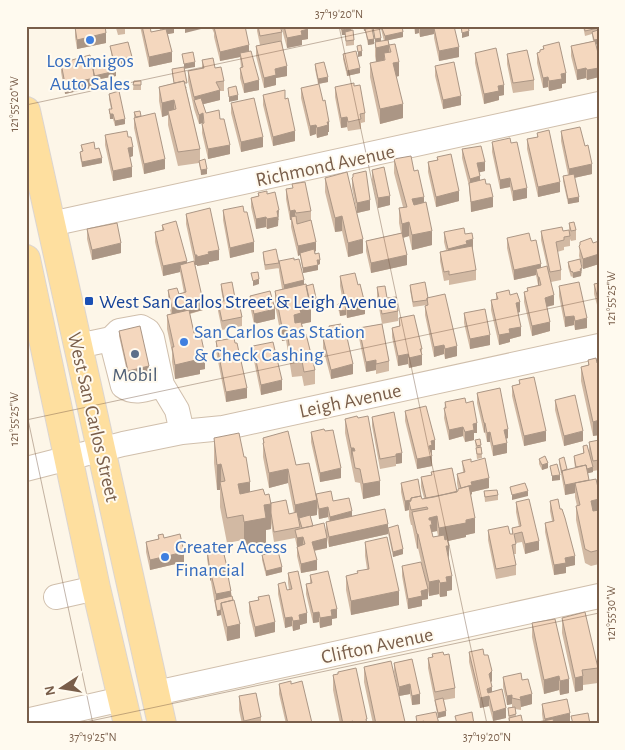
<svg xmlns="http://www.w3.org/2000/svg" width="625" height="750" font-family="'Alegreya Sans',sans-serif">
  <style>
    .lines { fill: none; stroke-linecap: round; stroke-linejoin: round }
    .minor-casing { stroke: #d0bfac; stroke-width: 26 }
    .major-casing { stroke: #dcd5d0; stroke-width: 30 }
    .minor { stroke: #fff; stroke-width: 24 }
    .major { stroke: #fedf9f; stroke-width: 28 }
    .wall { fill: #d2b9a3; fill-rule: evenodd }
    .shaded-wall { fill: #ab9685 }
    .building { fill: #f4d7be; stroke: #ab9685 }
    .ticks { fill: none; stroke: #795e4a; stroke-width: 1; stroke-opacity: 0.45 }
    .shop-dot { fill: #3f7fe0; stroke: #fffaef; stroke-width: 2 }
    .transit-dot { fill: #1a4fb4; stroke: #fffaef; stroke-width: 2 }
    .service-dot { fill: #5c6f8a; stroke: #fffaef; stroke-width: 2 }
    .labels { text-anchor: middle; stroke-width: 4; stroke-linejoin: round; paint-order: stroke }
    .shop-label { font-size: 20px; fill: #366cbe; stroke: #fffaef; text-anchor: start }
    .street-label { font-size: 20px; fill: #795e4a; stroke: #fffaef }
    .transit-label { font-size: 20px; fill: #164399; stroke: #fffaef; text-anchor: start }
    .service-label { font-size: 20px; fill: #4e5e75; stroke: #fffaef }
    .neatline { fill: none; stroke: #795e4a; stroke-width: 2 }
    .ticks-label { font-size: 12px; text-anchor: middle; fill: #795e4a }
  </style>
  <rect width="100%" height="100%" fill="#fdf6e8"/>
  <g class="lines">
    <!-- minor casing -->
    <g class="minor-casing">
      <path id="minor" d="M51,224l548,-120
        M111,339l12,47c12,9 26,2 39,-1
        M78,346l33,-7 8,-8 22,-4 7,4 4,7 10,47 15,25 5,22
        M26,469l97,-25 59,-12 41,-4 376,-82
        M56,597l40,-9
        M156,693l443,-97
        M26,721l96,-22"/>
    </g>
    <!-- major casing -->
    <g class="major-casing">
      <path id="major" d="M26,111l136,613
        M26,259l70,329 32,136"/>
    </g>
    <!-- minor -->
    <use href="#minor" class="minor"/>
    <!-- major -->
    <use href="#major" class="major"/>
  </g>
  <!-- wall -->
  <path class="wall" d="M72,26h33l1,17 -29,6 -2,-12v-9l-3,1z
    M111,26h14v8l-7,1 -2,-7 -5,1z
    M140,26h10l1,6 9,-2v-4h14v7l-6,1 4,28 -23,5z
    M211,26h34l4,25 10,39 -15,3 -4,-15v-10h1l-1,-11 -20,4 -6,-24v-4z
    M257,26h23l2,6v9l5,35 -11,2v7l-12,3 -8,-32v-10l4,-1 -3,-14z
    M281,26h27v13l-6,1v5l-15,3z
    M340,26h11l3,14v5l-8,1 -1,-11h-3z
    M363,26h14l4,15h3l-3,-12v-3h21l1,11 -15,3 11,36 -3,1 7,41 -23,6 -10,-47v-14l6,-1 -1,-6v-14l-2,-13h-1l2,15 -6,1 -3,-15 -1,1z
    M414,26h23v2l22,29 -20,4 -5,-23v-4l-14,3 -1,-4 -4,1z
    M583,26h14l1,5 -2,14 3,12v20l-12,3 -1,-2 -9,2 -6,-24v-10l22,-5 -1,-7 -7,2z
    M110,46l22,16 -18,4 2,10 -21,4v7l-30,7 -4,-22v-9l31,-1 20,-4z
    M543,46l23,37 -4,1v4l-13,3 -1,-4 -5,1 -6,-25v-10h3v-3l3,-1z
    M475,53l29,42 -5,1v4l-15,4 -9,-41z
    M343,54l17,19 -13,3 -4,-17z
    M507,54l27,26v10l-21,3 -6,-29z
    M202,60l13,8 9,13v10h-4v9l-17,4 3,9 14,6 10,35 -22,5 -6,-26v-9l1,-1 -4,1 -5,-15 -6,-28v-10l14,-3z
    M315,64l13,18 -10,2 -3,-15z
    M435,66l26,39 -18,4 -8,-33z
    M172,69l15,19h-1l14,61v11l7,14 -6,1 -2,-12 -21,3 -10,-41v-10l-6,2 -3,-16v-14l15,-4 -2,-9z
    M134,81h7v9h-8z
    M354,86l11,27v9l-4,1v6l-13,2 -1,-4 -6,1 -6,-31v-10z
    M301,88l28,44h-1v3l-11,3 -1,-4 -6,2 -9,-38z
    M109,94l16,30 -10,2 -2,-7h-3l-1,-10h2l-2,-10z
    M263,95l22,4 10,42 -22,5 -10,-41z
    M231,103l32,44 -22,5 -10,-39z
    M134,112l7,4 24,53 -21,5 -10,-46z
    M561,131l24,15 7,28 -18,4 5,24 -11,2 -5,-23v-5l5,-1 -7,-34z
    M537,133l23,59 -22,5 -11,-48v-10l10,-2z
    M105,135l28,21 -3,1 2,20 -19,4 -8,-36z
    M492,142l35,56 -14,3 -3,-14 -10,2 -8,-37z
    M81,145l14,4 7,14 -20,4 -2,-10v-5h2z
    M462,149l23,22 -6,1 1,8 6,4 7,23 -22,5 -2,-26 -7,-28z
    M437,157l22,44 -23,6 -8,-35v-10l9,-2z
    M394,159l20,12 10,32 8,42 -20,5 -3,-14 -6,2 4,27 -36,8 -5,-22v-10l35,-8 -2,-10v-15l4,-1 -9,-34z
    M372,170l18,35 -12,3 -6,-28z
    M353,174l17,36 -13,3 -5,-25v-10h1z
    M325,178l38,75 -15,4 -6,-26 -7,1 -10,-40z
    M286,189l25,22v9l5,31 -1,1 5,12 -2,1v5l-15,3 -3,-18 -2,1 -7,-29v-7h-1l-4,-21z
    M258,193l9,1 12,26h-1v6l-11,3 -1,-2 -10,2 -5,-22v-9l7,-2z
    M223,210l31,42 -24,6 -7,-38z
    M186,214l33,46 -10,2v2l-12,2v-1h-2l8,45 -13,4 4,19 11,36 -5,1v4l-25,5 -3,-17v-10l-5,-23v-14l4,-1 -3,-14v-10l11,4 5,-1 -4,-21 -17,4 -8,-34v-10l7,-1v-6l25,38 7,-2 -8,-37z
    M569,223l7,7v10l-5,1 -1,-2v7l-6,1v3l-7,2 4,18v10l-10,2 3,23 -7,2 3,24 -18,5 -8,-34v-10l3,-1v-3l11,-3 -2,-10 -22,5 -7,-32v-10l24,3 10,27 6,-2 -6,-26v-9h22l6,-1z
    M87,229l34,24 -29,7 -5,-21z
    M444,232l21,2 8,15h-1l4,21v10l-27,5v-5l-5,1 -4,-20v-9l6,-2 -2,-8z
    M599,241v23l-16,5 -4,-13 1,-14 13,1z
    M263,252l16,11v5l-14,2 -2,-13z
    M279,261l27,25 10,17 -6,1 1,18 -9,2 2,10 11,36v14l-11,2 -2,-10 -10,1 -6,-37 -4,1 -7,-36v-14l7,-2 -3,-18z
    M568,262l14,11h-1v3l-8,2 -1,-2 -1,1 -3,-10z
    M340,276l25,38 -18,4 -1,-4v1l-6,1 -2,-8v-4l5,-2 -3,-16z
    M599,283v29l-5,-18v-10z
    M221,284l14,14 7,19v9l-20,4 -4,-19v-9l5,-1 -2,-12z
    M410,285l18,13 29,58 -12,3 -1,-5 -10,3 -9,-42v-9l2,-1 -14,2 -3,-17z
    M559,286l28,42 -12,2 -1,-5 -9,2 -6,-31z
    M377,287l21,24v10l-16,3 7,37v10l-13,3v-4l-10,2 -7,-34v-10l23,-4 -5,-27z
    M496,293l14,2 10,17 -2,1 3,23 -11,3v3l-11,3 -8,-35v-10l5,-1z
    M250,296l25,23 -21,5 -4,-18z
    M464,313l26,32 -20,4 -6,-26z
    M399,318l23,31v16l-13,3 -1,-4 -10,2 -6,-29v-9l7,-2z
    M329,326l15,8 9,40 -22,5 -8,-31v-10h2v-6l4,-1z
    M119,331l30,40 -21,5 -9,-40z
    M216,341l31,57 -21,4 -10,-51z
    M253,346l29,44 -21,5 -8,-39z
    M588,360l9,3h2v72l-6,1 -12,-55v-14l7,-2z
    M519,380l27,61 -22,5 -12,-50v-10l7,-2z
    M477,393l31,45 -2,1 1,14 -14,3 -3,-14h-3l-2,-10 -1,1 -7,-30z
    M555,400l28,41 -19,5 -9,-36z
    M445,402l21,1 11,30h-3v7l-9,2 -2,-6 -14,4 -5,-22z
    M405,411l30,39h-3v16l-15,3 -12,-48z
    M372,417l30,46 -6,1v2l-16,3 -8,-43z
    M345,419l35,76 -17,4 -3,-16 -5,-1 -10,-49z
    M311,432l30,46 -21,4 -9,-40z
    M214,438l36,54 15,3 6,8 18,11 5,-1 -6,-30 -19,5 -6,-31v-19l33,27 20,32 17,4 19,15 36,12 15,26 -10,3 -5,-24v1l-59,13 -2,-9v10l-13,3 3,19 -16,3 -4,-17v-9l-2,-9 -21,4 -3,-19v6l-5,1v13l-22,5 -1,-8 -16,3 -7,-36v-17h-3l-3,-27zM317,507l2,12 9,-2 1,4 -3,1v10l-13,-6 -3,-10 7,-1z
    M475,440l6,5 1,13 -5,1z
    M599,440v30l-6,1v1l-5,1 1,7 9,7 1,-4v81l-8,2 -6,-3 -9,-43v-14h1l-2,-9v-4l-10,2 -6,-32v-4l8,10 8,-1 -1,-8v-4l9,-3v-7l6,5v-9z
    M539,459l9,9 -6,2 -3,-6z
    M462,461l9,1 18,26 -17,4v2l-1,1 4,38 -9,2v2l-18,4 1,19 3,30 -5,1v5l-7,1 -1,-3 -10,2 -1,-5v8l-6,1v6l-14,3 -6,-33v-10l23,12 -7,-30 -1,1 -5,-24h-1l-2,-9v-6l-4,1 -4,-19v-9l21,16 2,-1 -3,-11v-10l10,-2v-3l27,20v-3l-1,-6v-9l6,-2zM437,531l1,5 -5,1 -1,-5z
    M484,491l14,4v5l-13,2z
    M550,501l10,8 15,56 -9,2v6l-12,2 -9,-43v-9l7,-2 -2,-10z
    M516,502l23,48 -14,4 -3,-12 -6,1v11h-2l2,11v10l-20,4 -8,-39v-10l22,4h2v-6l7,-1 -3,-15z
    M158,535l6,3 20,24 -34,8 -4,-18v-10l12,-3z
    M365,542l34,63 -48,10 -5,-25v-14l11,-3 10,-4 -2,-13z
    M207,550l20,21 13,67 -13,3 -6,-26 -4,1 -10,-57z
    M262,555l20,17 -16,4 -4,-16z
    M288,573l19,50 -7,2v4l-7,2 -1,-5 -7,2 -7,-34v-10l9,6h2l-1,-7z
    M310,575l27,43 -5,1v6l-12,3 -1,-6 -6,1 -7,-29v-10l4,-1z
    M258,597l17,35 -20,5 -6,-25v-10l9,-2z
    M562,618l36,50v15l-15,2v5l-8,2 -13,-59z
    M532,623l37,70 -9,2 -1,-5 -15,4 -12,-57z
    M469,652l23,29 -1,1 1,10 14,26 -13,3 -4,-15 -9,2 -11,-46z
    M432,654l23,34v10l-11,2 2,16 -8,2 -10,-50v-10l4,-1z
    M412,659l8,45 -8,1 -2,-11 -11,2 -5,-24v-9z
    M364,667l41,57h-32l-9,-42z
    M338,672l29,52h-27l-7,-34v-15l5,-1z
    M503,677l19,3 10,24 -11,3v3l-6,-1 1,7 7,8h-14l-1,-16 4,-1v-3l-5,1 -4,-18z
    M279,684h12l21,40h-26l-7,-30z
    M239,696l22,21v7h-19l-3,-14z
    M542,704l28,19 -3,1h-29l5,-3 -1,-7z"/>
  <!-- shaded-wall -->
  <path class="shaded-wall" d="M111,26h5v2l-5,1z
    M162,26h12v7l-12,2z
    M185,26h24v1l-24,6z
    M364,26h13v2l-13,3z
    M415,26h4v7l-4,1z
    M425,26h12v7l-3,-5v6l-14,3v-10z
    M492,26h10l-10,2z
    M351,28v5l-6,-1v3h-3v-5z
    M308,29v10l-6,1v5l-15,3v-10l14,-7z
    M469,31v5l-7,2v-5z
    M403,32v5l-18,4v-5z
    M106,33v10l-29,6v-9z
    M381,38v4l-6,2v-5z
    M374,39v5l-6,1v-5z
    M599,39v5l-5,1v-5z
    M249,45v10l-9,-2v4l-20,4v-9z
    M389,45v14l-5,-6v7l-8,2v-14z
    M459,47v10l-20,4v-10z
    M362,51v5l-4,1v-5z
    M172,52v10l-23,5v-10z
    M132,57v5l-19,4v-5z
    M195,62v5l-11,2v-5z
    M399,62v14l-6,1v-14z
    M287,66v10l-11,2v7l-12,3v-10l11,-9z
    M360,68v5l-13,3v-5z
    M586,68v10l-9,2v-10z
    M599,68v9l-12,3v-10z
    M116,71v5l-21,4v7l-30,7v-10l28,-8z
    M566,73v10l-4,1v4l-13,3v-10l12,-7z
    M328,77v5l-10,2v-5z
    M548,77v10l-5,1v-10z
    M259,80v10l-15,3v-9z
    M504,85v10l-5,1v4l-15,4v-10l14,-8z
    M220,90v10l-24,6 -2,-9z
    M238,95v5l-9,2v-5z
    M461,96v9l-18,4v-9z
    M174,100v14l-6,-3v4l-6,2v-14z
    M403,104v14l-23,6v-15z
    M203,113v10l-4,1v-9z
    M110,114h3v5h-3z
    M347,117v10l-6,1v-10z
    M125,119v5l-10,2v-5z
    M327,122h2v10h-1v3l-11,3v-10z
    M316,125v9l-6,2v-10z
    M295,131v10l-22,5v-9z
    M263,137v10l-22,5v-10z
    M230,145v9l-22,5v-10z
    M133,147v9l-5,2v-10z
    M102,158v5l-20,4v-5z
    M165,159v10l-21,5v-10z
    M485,162v9l-8,2v-10z
    M592,164v10l-23,5v-10z
    M132,167v10l-19,4v-10z
    M207,169v5l-6,1v-5z
    M480,176v10l-10,2v-9z
    M510,178v9l-10,2v-9z
    M560,182v10l-22,5v-10z
    M527,188v10l-14,3v-10z
    M459,191v10l-23,6v-10z
    M390,196v9l-12,3v-10z
    M424,197v14l-12,3v-15z
    M493,197v10l-22,5v-10z
    M579,197v5l-11,2v-5z
    M370,200v10l-13,3v-10z
    M279,210l-1,16 -11,3v-10l10,-8z
    M295,210v9l-4,-2v3h-1v-9z
    M342,216v15l-7,1v-14z
    M266,217v10l-10,2v-10z
    M409,222v14l-7,2v-14z
    M432,231v14l-20,5v-15z
    M363,239v14l-15,4v-14z
    M473,239v10l-6,2 -19,7v-9l18,-8z
    M254,242v10l-24,6v-10z
    M316,242v9l-16,4v-2v2l-2,1v-10z
    M121,243v10l-29,7v-10z
    M219,250v10l-10,2v2l-12,2v-9l11,-5z
    M599,254v10l-16,5v-10z
    M195,255h2v10h-2z
    M407,255v10l-36,8v-10z
    M317,260h3v4l-3,1z
    M187,261v9l-7,-5v7l-17,4v-10z
    M541,264v10l-5,-5v6l-22,5v-10z
    M318,265v5l-15,3v-5z
    M582,268l-1,8 -8,2v-5z
    M538,277h1v9l-1,1z
    M259,279v5l-6,2v-5z
    M304,280v10l-20,4v-9z
    M554,295v10l-9,2v-9z
    M316,298v5l-7,2v-5z
    M203,301v9l-31,8v-10z
    M520,302v10l-4,1v-10z
    M365,304v10l-18,4v-10z
    M311,308v14l-10,2 -7,5v-14l6,-5z
    M275,309v10l-21,5v-10z
    M346,310v5l-6,1v-5z
    M574,316v9l-9,2v-10z
    M587,318v10l-12,2v-9z
    M550,322v9l-18,5v-10z
    M286,326v14l-4,1v-14z
    M521,327v9l-11,3v3l-11,3v-10l10,-6z
    M490,335v10l-20,4v-10z
    M444,345v9l-10,3v-10z
    M457,346v10l-12,3v-10z
    M408,354v10l-10,2v-10z
    M205,355v14l-5,1v4l-25,5v-14l24,-9z
    M422,355v10l-13,3v-10z
    M376,360v10l-10,2v-10z
    M353,364v10l-22,5v-9z
    M149,366v5l-21,5v-5z
    M282,380v10l-21,5v-10z
    M247,388v10l-21,4v-10z
    M599,420v15l-6,1v-14z
    M477,423v10h-3v7l-9,2v-10l8,-8z
    M484,423h1v9l-1,1z
    M463,427v9l-14,4v-10z
    M508,429v9l-4,1v-9z
    M546,431v10l-22,5v-10z
    M583,431v10l-19,5v-10z
    M490,432v10h-3v-9z
    M435,440v10h-3v5l-3,1v-10l2,-5z
    M507,443v10l-14,3v-10z
    M351,448h3v14l-2,-11 -1,12z
    M402,453v10l-6,1v-10z
    M432,456v10l-15,3v-10z
    M548,463v5l-6,2v-5z
    M221,464v22l-1,-4v8h-3v-25z
    M593,467v5l-16,4v-5z
    M341,468v10l-21,4v-9z
    M288,469v14l-19,5v-15z
    M560,475v5l-8,1v-5z
    M489,478v10l-17,4v2l-5,2 -1,-10 5,-4z
    M380,481v14l-17,4v-15z
    M250,482v25l-12,3v-26z
    M575,483v10l-10,2v-10z
    M528,491v5l-16,4v-5z
    M599,499v14l-8,2v-14z
    M317,500v15l-22,4v-14z
    M411,500v7l-2,-5v8l-4,1v-10z
    M271,504v25l-5,1v13l-22,5v-26l20,-17z
    M328,507v10l-9,2v-10z
    M352,511v10l-22,6v-10z
    M437,516v15l-5,1v7l-3,-21z
    M475,518v15l-9,2v2l-27,6v-15z
    M388,524v10l-59,13v-10z
    M417,534h1v14l-1,1z
    M303,537v9l-6,2v-10z
    M327,538v10l-15,3v-9z
    M539,541v9l-14,4v-10z
    M446,546h3v14z
    M403,549v5l-10,3v-5z
    M184,552v10l-34,8v-10z
    M575,556v9l-9,2v6l-12,2v-10l11,-7z
    M317,560v10l-16,3v-9z
    M227,567v10l-16,-3v6l-1,1v-10z
    M282,567v5l-16,4v-5z
    M452,576v14l-5,1v5l-7,1v-14l6,-6z
    M439,580v14l-10,2v-14z
    M428,589v10l-6,1v6l-14,3v-10l13,-8z
    M231,591v9l-15,4v-10z
    M399,591v14l-48,10v-14z
    M337,609v9l-5,1v6l-12,3v-10l11,-8z
    M221,610v5l-4,1v-5z
    M319,612v10l-6,1v-10z
    M307,613v10l-7,2v4l-7,2v-10l6,-6z
    M292,617v9l-7,2v-10z
    M275,622v10l-20,5v-10z
    M240,624v14l-13,3v-14z
    M492,671v10l-3,3v-10z
    M559,676v14l-15,4v-14z
    M583,676v14l-8,2v-14z
    M569,679v14l-9,2v-14z
    M410,684v10l-11,2v-9z
    M492,687v10l-3,-1v10l-9,2v-10l7,-9z
    M420,694v10l-8,1v-9z
    M532,694v10l-11,3 -1,-10z
    M512,695v9l-5,1v-9z
    M506,708v10l-13,3v-9z
    M446,711v5l-8,2v-5z
    M570,713v10l-3,1h-22v-5z
    M353,721v3h-10z
    M424,721v3h-7v-1z"/>
  <!-- building -->
  <path class="building" d="M80,26h25l1,7 -29,7 -2,-13z
    M142,26h8l1,6 15,-3 6,23 -23,5z
    M217,26h28l4,19 -29,7 -6,-25z
    M258,26h22l2,6 -22,4z
    M284,26h24v3l-7,2 1,4 -15,3z
    M341,26h10v2l-9,2z
    M379,26l2,12 -6,1 -2,-12z
    M381,26h21l1,6 -18,4z
    M445,26h9l5,21 -20,4 -5,-23z
    M461,26h7l1,5 -7,2z
    M584,26h13l1,2 -13,3z
    M372,28l2,11 -6,1 -3,-11z
    M353,30l1,10 -8,1 -1,-9z
    M598,30l1,9 -5,1 -2,-8z
    M388,40l1,5 6,-1 4,18 -6,1 10,41 -23,5 -10,-46 15,-3 -1,-7 7,-1 -2,-7 -13,3 -1,-6z
    M281,41l6,25 -12,3 1,6 -12,3 -8,-32z
    M595,41l4,16v11l-12,2 -1,-2 -9,2 -6,-24z
    M128,42l4,15 -19,4 3,10 -22,5 -2,-14 21,-4 -3,-12z
    M559,42l7,31 -5,1 1,5 -13,2 -1,-4 -5,1 -6,-25 3,-1v-2l4,-1 -1,-3z
    M361,45l1,6 -4,1 -1,-6z
    M496,48l8,37 -6,1 1,5 -15,3 -9,-41z
    M527,50l7,30 -21,3 -6,-29z
    M251,51l8,29 -15,4 -4,-16 3,-1 -3,-14z
    M356,51l4,17 -13,3 -4,-17z
    M193,52l2,10 -11,2 -2,-10z
    M90,55l5,23 -30,6 -4,-21z
    M213,58l2,10 6,-1 3,14 -8,1 4,8 -26,7 -6,-26 16,-3 -2,-8z
    M324,62l4,15 -10,2 -3,-15z
    M454,62l7,34 -18,4 -8,-34z
    M184,67l3,16h-2l-1,-2 -10,2 -2,-14z
    M134,81h7v4h-8z
    M184,81l16,68 -22,3 -10,-41 8,-2 -2,-9 -12,3 -3,-16z
    M354,83v3l6,-1 5,28 -5,1 1,5 -13,3 -1,-5 -6,1 -6,-31z
    M319,84l4,17 2,-1 4,22h-2l1,3 -11,3 -1,-3 -6,1 -9,-38z
    M236,86l2,9 -9,2 -1,-9z
    M285,90v9l3,-1 7,33 -22,6 -10,-42z
    M119,91l6,28 -10,2 -2,-7h-3l-1,-5h3l-3,-15z
    M201,98l5,15 13,-3 1,9h4l6,26 -22,4 -6,-25 2,-1 -1,-10 -4,2 -5,-15z
    M254,98l9,39 -22,5 -10,-39z
    M140,111l1,5 -5,1 -2,-5z
    M155,113l10,46 -21,5 -10,-46z
    M580,127l5,19 3,-1 4,19 -23,5 -8,-38z
    M549,130l11,52 -22,5 -11,-48 11,-2 -1,-4z
    M127,131l1,6h3l2,10 -5,1 4,19 -19,4 -8,-36z
    M510,138l1,5 6,-1 10,46 -14,3 -3,-13 -10,2 -8,-38z
    M94,142l1,7 4,-1 3,10 -20,4 -2,-10 3,-1 -2,-6z
    M481,146l4,16 -8,1 3,13 -10,3 -8,-30z
    M451,154l8,37 -23,6 -8,-35 10,-2 -1,-3z
    M411,156l3,15 4,-1 6,27 -12,2 2,6 12,-3 6,29 -20,4 -3,-13 -7,2 -3,-16 8,-1 -13,-48z
    M205,159l2,10 -6,1 -2,-9z
    M384,167l6,29 -12,2 -6,-28z
    M366,171l4,29 -13,3 -5,-25 1,-1v-3z
    M347,172l16,67 -15,4 -6,-27 -7,2 -10,-40z
    M574,174l5,23 -11,2 -5,-23z
    M485,179l1,5h4l3,13 -22,5 -2,-19z
    M305,182l6,29 -15,2 -1,-3 -5,1 -4,-22 7,-1 -1,-4z
    M267,191v3l8,-2 4,18 -2,1 1,6 -11,2 -1,-2 -10,2 -5,-21 8,-2 -1,-3z
    M243,206l1,6h3l7,30 -24,6 -7,-38z
    M210,208l9,42 -11,2 1,2 -12,3v-2h-2l-9,-41z
    M296,216l1,8 14,-4 5,22 -18,4 -7,-29z
    M176,221l11,40 -24,5 -8,-34 9,-2 -2,-5z
    M574,222l2,8 -5,1 -2,-8z
    M117,223l4,20 -29,7 -5,-21z
    M562,227l1,4 6,-1 1,6 -6,1v3l-8,2 5,28 -11,2 -9,-41z
    M464,228l1,6 7,-1 1,6 -7,2 1,3 -19,5 -4,-17z
    M402,233l5,22 -36,8 -5,-22z
    M529,233l2,8 5,-1 5,24 -27,6 -7,-32z
    M591,238l2,5 6,-2v13l-16,5 -4,-13 1,-1v-3z
    M472,246l4,24 -27,5v-4l-5,1 -4,-20z
    M276,249l3,14 -14,2 -2,-13z
    M314,249l1,5 4,-1 1,7h-3l1,5 -15,3 -3,-15z
    M294,258v2l5,-1 5,21 -20,5 -5,-24z
    M580,259l2,9 -2,1 1,2 -8,2 -1,-2 -1,1 -3,-10z
    M194,261l9,40 -31,7 -4,-18 9,-2 2,6 7,-2 -6,-27z
    M547,266l7,29 -9,3 5,24 -18,4 -8,-34 4,-1 -1,-3 14,-3 -2,-8h-1l-2,-8z
    M258,272l1,7 -6,2 -2,-8z
    M355,273l3,12 2,-1 5,20 -18,4 -7,-32z
    M232,282l3,16 -11,2 -3,-16z
    M425,282l3,16h-1v2l-14,2 -3,-17z
    M579,282l8,36 -12,3 -1,-5 -9,1 -6,-31z
    M599,283v20l-5,-19z
    M306,284l5,24 -11,2 1,3 -7,2 1,8 6,-1 3,12h2l9,36 -11,2 -2,-11 -10,1 -6,-36 -4,1 -7,-36z
    M313,284l3,14 -7,2 -3,-14z
    M385,286l2,12 9,-1 2,14 -16,3 -5,-27z
    M509,290l1,5 7,-2 3,9 -4,1 5,24 -12,2 1,4 -11,2 -8,-35 7,-1 -2,-6z
    M270,291l5,18 -21,5 -4,-18z
    M445,294l12,52 -12,3 -1,-4 -10,2 -9,-41 3,-1 -1,-7z
    M238,298l4,19 -20,4 -4,-19z
    M344,302l2,8 -6,1 -2,-7z
    M485,309l5,26 -20,4 -6,-26z
    M189,310l5,23 6,-1 5,23 -6,1 1,3 -25,6 -3,-18h2l-7,-32z
    M414,315l8,34h-2l2,6 -13,3 -1,-4 -10,2 -6,-28 8,-2 -1,-8z
    M341,324l3,10 2,-1 7,31 -22,6 -8,-32h3l-1,-6 5,-1 -1,-5z
    M382,324l7,37 -13,3v-4l-10,2 -7,-34z
    M140,326l9,40 -21,5 -9,-40z
    M234,338l1,5h2l10,45 -21,4 -10,-51z
    M273,342l9,38 -21,5 -8,-39z
    M596,358l1,5h2v57l-6,2 -12,-55 8,-2 -1,-5z
    M534,377l12,54 -22,5 -12,-50 8,-2 -1,-4z
    M500,388l8,41 -4,1 3,13 -14,3 -3,-14 -3,1 -2,-10h-1l-7,-30z
    M575,395l8,36 -19,5 -9,-36z
    M465,398l1,5 7,-2 4,22 -4,1 1,6 -9,2 -2,-5 -14,3 -5,-22h2l-1,-6z
    M426,406l9,34 -4,1 1,4 -3,1 3,10 -15,3 -12,-48z
    M394,412l8,41 -6,1v2l-16,3 -8,-42z
    M357,416l1,2 10,-2 12,65 -17,3 -3,-15 -5,-1 -3,-17h3l-1,-3h-3l-6,-29z
    M324,429l1,2 8,-1 8,38 -21,5 -9,-41z
    M288,431l8,34 13,-2 8,37 -22,5 -7,-36 -19,4 -6,-30h1l-1,-5z
    M239,433l5,24h2l4,25 -12,2 2,10 23,-5 2,6 4,-1 2,10 -7,1 2,13 -22,4 -1,-7 -16,3 -7,-36 5,-1 -4,-17 -4,1 -3,-27z
    M480,439l1,6 -4,1 -2,-6z
    M599,440v20l-6,1 -4,-19z
    M587,445l6,22 -6,2 -1,-4 -10,2 -2,-11 10,-3 -1,-7z
    M481,447l1,7h-5l-1,-6z
    M545,456l3,7 -6,2 -3,-6z
    M564,457l3,12 -5,2v2l-3,-14z
    M485,458l4,20 -18,4 1,3 -11,3 -4,-14 8,-2 -3,-11 9,-2v3z
    M557,464l3,11 -8,1 -2,-10z
    M586,465l3,15 -24,5 -3,-14z
    M452,468l5,24 -31,6 -5,-21 11,-2 -1,-3z
    M418,479l3,17 -10,2v2l-6,1 -4,-18z
    M596,479l3,13v7l-8,2 2,10 6,-1v40l-8,2 -6,-3 -9,-43 4,-1 -5,-22z
    M525,483l3,8 -16,4 -2,-8z
    M469,486l6,32 -9,2v3l-27,5 -2,-12 -8,2v2h2l1,5h-2l3,12 11,-2 1,5 2,-1 2,7h-3l6,30 -6,1 1,5 -7,1 -1,-3 -10,2 -11,-48h-1l-5,-22 16,-3 -1,-2 -16,3 -2,-8 2,-1v-3l10,-2 1,3 12,-2 24,-6v-2z
    M497,490l1,5 -13,2 -1,-6z
    M331,491l2,10 16,-3 3,13 -22,6 -2,-10 -9,2 -3,-15z
    M529,499l10,42 -14,3 -3,-12 -8,2 2,10 -4,1 4,20 -20,4 -8,-39 20,-4 2,8h3l-1,-6 9,-2 -5,-24z
    M558,499l2,10h2l3,9 10,38 -10,2 1,5 -12,2 -9,-42 9,-2 -4,-20z
    M286,500l3,14 8,-2 3,15 -26,5 -3,-19v-10z
    M385,509l3,15 -59,13 -3,-15z
    M310,515l3,11 -11,2 -3,-10z
    M324,523l3,15 -15,4 5,18 -16,4 -4,-17 8,-3 -2,-7 -6,1 -2,-8z
    M398,525l5,24 -10,3 -5,-24z
    M163,534l1,4 16,-4 4,18 -34,8 -4,-18 13,-3 -1,-4z
    M387,537l12,54 -48,10 -5,-25 12,-3 -1,-2 12,-2 -4,-27z
    M222,546l5,21 -17,4 -3,-21z
    M278,551l4,16 -16,4 -4,-16z
    M421,562l7,27 -7,2 1,5 -14,3 -6,-33z
    M227,571l4,20 -15,3 -5,-20z
    M298,571l9,42 -8,2 1,5 -7,1 -1,-4 -7,1 -7,-34 7,-2 2,8 5,-1 -4,-16z
    M328,571l9,38 -6,1 1,6 -12,2 -1,-6 -6,1 -7,-29 6,-1 -2,-8z
    M269,595l6,27 -20,5 -6,-25 10,-2 -1,-3z
    M232,596l1,4 -12,3v7l-4,1 -2,-11z
    M234,600l6,24 -13,3 -6,-24z
    M585,612l13,56 -16,2 1,6 -8,2 -13,-60z
    M555,619l14,60 -9,2 -1,-5 -15,4 -12,-57z
    M483,649l1,6h4l4,16 -3,3 3,13 -5,2 1,4 14,-4 4,19 -13,4 -4,-16 -9,2 -11,-46z
    M443,652l1,3 5,-1 6,34 -20,4 -7,-34 5,-1 -1,-3z
    M412,659l8,35 -8,2 -2,-12 -11,3 -5,-24z
    M391,661l14,61 -2,1v1h-27l-12,-57z
    M356,668l11,51h-1l1,5h-13l-1,-3 -10,3 -10,-49 5,-1v-2z
    M521,673l1,7 6,-1 4,15 -12,3 1,3 -9,-2v-3l-5,1 -4,-19z
    M291,681v3l11,-3 10,42 -4,1h-20l-9,-40z
    M256,693l5,24 -17,4 -5,-25z
    M443,698l3,13 -8,2 -3,-13z
    M567,699l3,14 -25,6 -3,-15z
    M515,707l1,7 -7,2 -1,-8z
    M436,712l3,12h-15v-3l-7,2 -1,-7z
    M472,712l2,12h-17l-2,-8z
    M588,713l2,11h-17l-2,-8z
    M521,715l2,9h-13l-1,-6z
    M553,719l1,5h-16v-2z"/>
  <!-- ticks -->
  <path class="ticks" d="M339,26l148,698M26,105l369,-79M26,410l67,314M26,420l573,-122M76,724l523,-111"/>
  <!-- markers -->
  <g class="shop-dot">
    <circle cx="90" cy="40" r="5"/>
    <circle cx="184" cy="342" r="5"/>
    <circle cx="165" cy="557" r="5"/>
  </g>
  <rect class="transit-dot" x="84" y="296" width="10" height="10" rx="2.5"/>
  <circle class="service-dot" cx="135" cy="354" r="5"/>
  <g class="labels">
    <!-- shop labels -->
    <g class="shop-label">
      <text x="90" y="67" text-anchor="middle">Los Amigos<tspan x="90" dy="23">Auto Sales</tspan></text>
      <text x="194" y="338">San Carlos Gas Station<tspan x="194" dy="23">&amp; Check Cashing</tspan></text>
      <text x="175" y="553">Greater Access<tspan x="175" dy="23">Financial</tspan></text>
    </g>
    <!-- street labels -->
    <g class="street-label">
      <text transform="translate(325 165) rotate(-12)" y="7">Richmond Avenue</text>
      <text transform="translate(350 400) rotate(-12)" y="7">Leigh Avenue</text>
      <text transform="translate(94 417) rotate(77)" y="7">West San Carlos Street</text>
      <text transform="translate(377 645) rotate(-12)" y="7">Clifton Avenue</text>
    </g>
    <!-- transit labels -->
    <g class="transit-label">
      <text x="99" y="308">West San Carlos Street &amp; Leigh Avenue</text>
    </g>
    <!-- service labels -->
    <g class="service-label">
      <text x="135" y="381">Mobil</text>
    </g>
  </g>
  <!-- border -->
  <rect width="625" height="750" fill="none" stroke="#fffaef" stroke-width="55"/>
  <!-- north arrow -->
  <g transform="translate(62 688) rotate(258)" stroke="#fffaef" stroke-width="4" paint-order="stroke">
  <path d="M0-4L9 19L0 12L-9 19Z" fill="#795e4a"/>
  <text y="-8" font-size="14" font-weight="bold" text-anchor="middle" fill="#795e4a">N</text>
  </g>
  <rect x="28" y="28" width="570" height="694" class="neatline"/>
  <g class="ticks-label">
    <text x="339" y="18">37°19'20"N</text>
    <text transform="translate(14 104) rotate(-90)" y="4">121°55'20"W</text>
    <text transform="translate(611 298) rotate(-90)" y="4">121°55'25"W</text>
    <text transform="translate(14 419) rotate(-90)" y="4">121°55'25"W</text>
    <text transform="translate(611 613) rotate(-90)" y="4">121°55'30"W</text>
    <text x="93" y="741">37°19'25"N</text>
    <text x="487" y="741">37°19'20"N</text>
  </g>
</svg>
